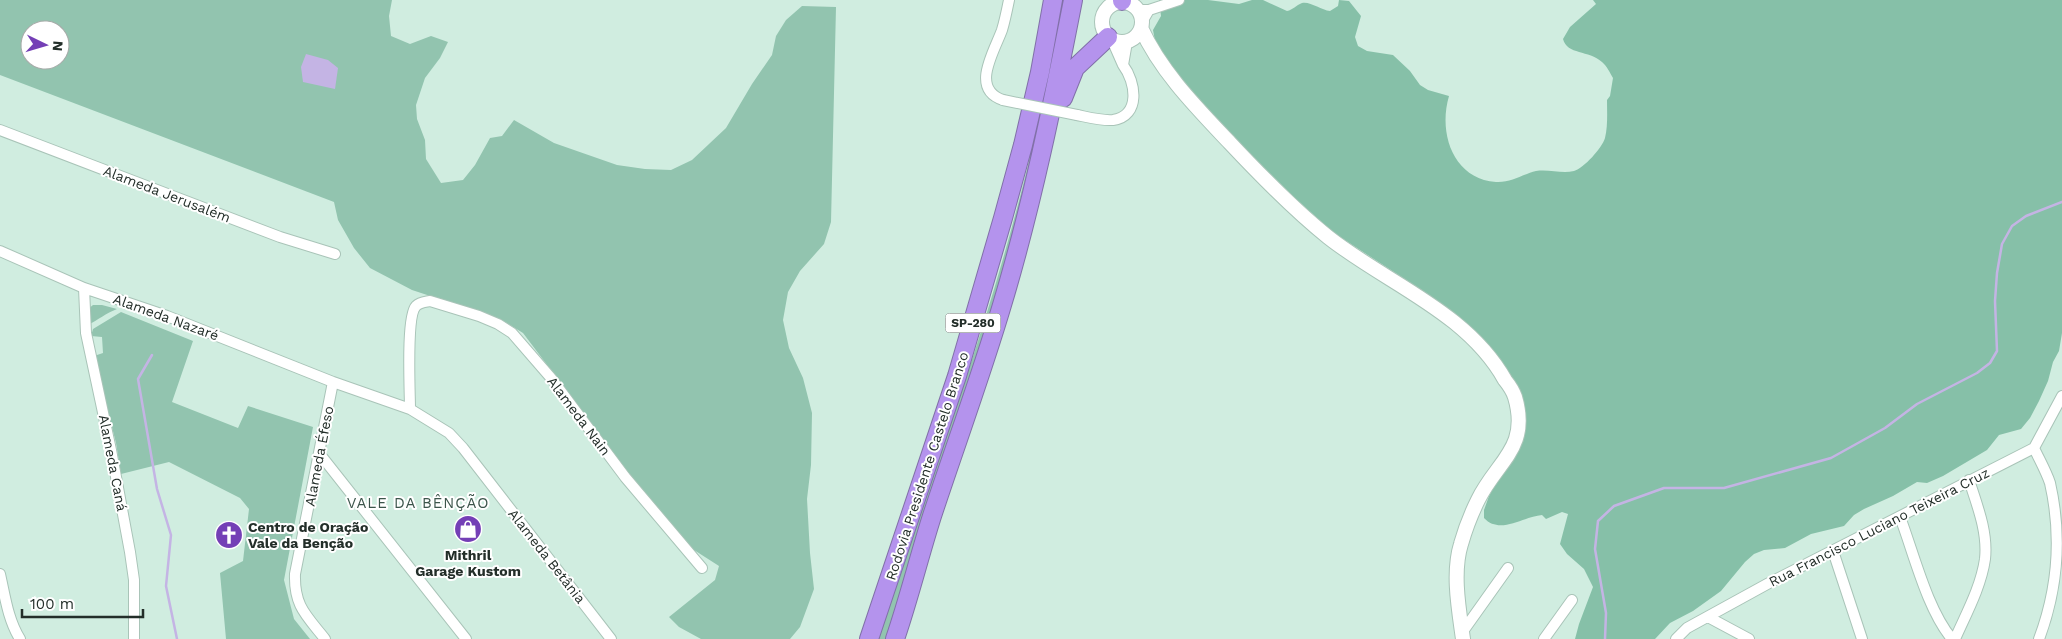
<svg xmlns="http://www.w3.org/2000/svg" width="2062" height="639" font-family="'Work Sans',sans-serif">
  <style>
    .green { fill: #92c4af; fill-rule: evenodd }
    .forest { fill: #86c0a8 }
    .water { fill: #c4b4e4 }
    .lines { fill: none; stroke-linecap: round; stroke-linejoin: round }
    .stream { stroke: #c4b4e4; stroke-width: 2.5 }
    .street-casing { stroke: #a9c4b8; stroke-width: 12 }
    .secondary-casing { stroke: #a9c4b8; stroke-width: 16 }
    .highway-casing { stroke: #8170a8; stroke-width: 20 }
    .street { stroke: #fff; stroke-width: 10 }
    .secondary { stroke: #fff; stroke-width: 14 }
    .highway { stroke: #b493ed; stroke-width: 18 }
    .street-bridge-casing { stroke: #a9c4b8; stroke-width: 12; stroke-linecap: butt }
    .street-bridge { stroke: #fff; stroke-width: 10 }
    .labels { text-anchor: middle; stroke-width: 4; stroke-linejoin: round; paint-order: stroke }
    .shield { fill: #fff; stroke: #656d69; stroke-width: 1 }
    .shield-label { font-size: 12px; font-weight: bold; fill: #232e29 }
    .street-label { font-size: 14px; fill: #232e29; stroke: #fff }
    .poi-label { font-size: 14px; font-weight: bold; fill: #232e29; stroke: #fff; text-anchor: start }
    .neighbourhood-label { font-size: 15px; letter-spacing: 1px; fill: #3c554b; stroke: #fff }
  </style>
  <rect width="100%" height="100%" fill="#d0ede0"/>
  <!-- green -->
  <path class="green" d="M0,0h392l-3,16 2,20 19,8 21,-8 17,6 -8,16 -15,20 -9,27 1,14 8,21 1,19 15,24 22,-3 12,-15 15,-27 12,-2 12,-16 40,23 63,22 28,4 26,1 21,-10 34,-32 26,-44 20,-29 4,-19 10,-16 16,-14 34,1 -5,215 -7,22 -24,27 -12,21 -5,28 6,28 14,30 9,35 -1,52 -4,34 3,54 4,36 -14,38 -10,12h-89l-22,-12 -10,-10 46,-37 4,-14 -39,-25 -157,-208 -23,-14 -88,-29 -42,-22 -16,-20 -16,-28 -4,-18 -334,-127zM30,30h30v30h-30z
    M1062,0h5l-40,194 -73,238 -68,207h-10c51,-148 106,-295 145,-446 17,-64 29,-128 41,-193z
    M93,305h9l15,4c-11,4 -19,11 -29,16v-16z
    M121,312l72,29 -21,61 66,26 10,-22 65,21 -29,153 10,39 16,20h-84l-6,-66 23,-12 6,-52 -9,-11 -71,-36 -48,12 -5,-31 -22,-87 9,-3 -1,-16 -11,-1 2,-7z"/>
  <!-- forest -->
  <path class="forest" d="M1159,0h49l31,4 13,-4h11l24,11c6,-1 9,-6 15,-8 8,-2 19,7 28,8l8,-5 1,-6 10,1 12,15 -6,21 3,9 9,5 26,4 17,16 10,14 8,5 21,6c-11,37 4,83 47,86 15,1 27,-8 40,-11 13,-2 26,3 38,0 10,-3 28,-23 31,-33 3,-12 2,-26 2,-38l3,-4 3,-18c-3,-5 -6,-12 -11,-16 -13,-12 -35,-7 -39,-23l7,-12 26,-23 -3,-4h469v333l-3,18 -6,11 -5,19 -9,20 -9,17 -9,11 -22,6 -12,15 -44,26 -16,7 -10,-1 -24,14 -29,13 -10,6 -10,11 -33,8 -26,14 -21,2 -10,4 -9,8 -24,29 -28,20 -23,12 -15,16h-80l4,-15 14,-37 -9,-18 -17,-15 -7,-10 8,-30 -6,-2 -16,7 -4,-4c-20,2 -42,20 -58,3v-8l5,-14 24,-45 7,-29 -29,-74 -26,-26 -42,-31 -89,-58 -38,-34 -113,-111 -27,-42 -3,-16 8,-14z"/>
  <!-- water -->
  <path class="water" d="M306,54l22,6 10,8 -3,21 -32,-7 -2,-15z"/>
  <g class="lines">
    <!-- stream -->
    <path class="stream" d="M152,355l-14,24 19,110 14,46 -5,51 11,53
      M1605,639l1,-26 -11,-64 3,-28 16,-15 50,-18h60l107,-30 54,-30 32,-24 60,-31 13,-10 7,-12 -2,-50 2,-28 5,-29 10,-18 14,-10 36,-14"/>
    <!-- street casing -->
    <g class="street-casing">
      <path id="street" d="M1138,10h11l-7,12
        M1149,10l30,-10
        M1112,40l11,25 4,-23
        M1003,100c-33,-11 -9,-48 -1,-70 3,-10 5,-20 7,-30
        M1077,115c10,2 25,6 36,5 28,-4 23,-38 10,-55
        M0,130l280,107 55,17
        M0,251l84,37 83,28 166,66 77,27 39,24 14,15 148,191
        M84,288l2,45 25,117 19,102 4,28v59
        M410,409c0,-17 -4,-93 6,-103 4,-4 9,-4 14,-5l49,15 19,8 14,9 39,45 74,99 77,91
        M2034,448c5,11 12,23 16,35 12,53 8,105 -11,156
        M319,453l147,186
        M1900,517c14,37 27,92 52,122
        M1833,551l29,88
        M0,574c5,22 8,46 20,65
        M1708,617l41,22
        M1461,634l47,-66
        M325,639c-19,-24 -31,-33 -30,-65l38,-192
        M1544,639l28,-39
        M1676,639l11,-11 82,-45 265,-135 28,-52
        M1955,639c11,-25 26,-52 30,-80 3,-27 -8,-54 -16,-79"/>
    </g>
    <!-- secondary casing -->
    <g class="secondary-casing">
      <path id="secondary" d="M1102 22a20 20 0 1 1 40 0a20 20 0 1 1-40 0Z
        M1141,28c20,44 56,80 89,115 31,33 63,66 98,94 58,46 139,75 177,143 4,5 8,11 10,17 15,51 -18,64 -37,103 -7,14 -13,30 -17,44 -9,29 -2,66 2,95"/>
    </g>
    <!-- highway casing -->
    <g class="highway-casing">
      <path id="highway" d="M1122,0v1
        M1063,98l12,-30 33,-31
        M869,639l88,-263 46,-158 20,-73 17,-73 13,-72
        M895,639c14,-41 24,-82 37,-123 23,-70 49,-140 70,-211 30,-100 51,-202 71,-305"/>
    </g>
    <!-- street -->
    <use href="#street" class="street"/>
    <!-- secondary -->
    <use href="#secondary" class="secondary"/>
    <!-- highway -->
    <use href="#highway" class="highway"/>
    <!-- street-bridge casing -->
    <g class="street-bridge-casing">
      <path id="street-bridge" d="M1003,100l74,15"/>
    </g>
    <!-- street-bridge -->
    <use href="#street-bridge" class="street-bridge"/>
  </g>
  <!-- icons -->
  <defs>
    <g id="shop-disc" transform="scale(1.4375)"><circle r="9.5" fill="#743fb6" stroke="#fff"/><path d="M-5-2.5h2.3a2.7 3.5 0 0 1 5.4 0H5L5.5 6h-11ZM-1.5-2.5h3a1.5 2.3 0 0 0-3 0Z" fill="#fff"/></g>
    <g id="church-disc" transform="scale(1.4375)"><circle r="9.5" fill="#743fb6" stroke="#fff"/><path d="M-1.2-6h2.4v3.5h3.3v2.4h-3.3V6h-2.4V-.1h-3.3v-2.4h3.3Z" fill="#fff"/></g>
  </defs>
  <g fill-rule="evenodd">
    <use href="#shop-disc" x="468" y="529"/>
    <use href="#church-disc" x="229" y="535"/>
  </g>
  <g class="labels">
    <!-- shield labels -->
    <rect class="shield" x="945.5" y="313.5" width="55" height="19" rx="4"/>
    <g class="shield-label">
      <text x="973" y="327">SP-280</text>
    </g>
    <!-- street labels -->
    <g class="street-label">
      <text transform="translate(167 194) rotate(21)" y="5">Alameda Jerusalém</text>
      <text transform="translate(166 317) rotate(20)" y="5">Alameda Nazaré</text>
      <text transform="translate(579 416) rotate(53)" y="5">Alameda Nain</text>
      <text transform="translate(319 456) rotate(-79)" y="5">Alameda Éfeso</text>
      <text transform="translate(113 463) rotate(79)" y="5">Alameda Caná</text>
      <text transform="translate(927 466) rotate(-72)" y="5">Rodovia Presidente Castelo Branco</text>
      <text transform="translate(1879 527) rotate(-27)" y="5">Rua Francisco Luciano Teixeira Cruz</text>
      <text transform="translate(547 556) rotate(52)" y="5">Alameda Betânia</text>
    </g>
    <!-- poi labels -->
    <g class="poi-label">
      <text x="248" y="532">Centro de Oração<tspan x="248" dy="16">Vale da Benção</tspan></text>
      <text x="468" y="560" text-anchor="middle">Mithril<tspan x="468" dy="16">Garage Kustom</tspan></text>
    </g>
    <!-- neighbourhood labels -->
    <g class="neighbourhood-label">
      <text x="418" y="508">VALE DA BÊNÇÃO</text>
    </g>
  </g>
  <!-- north arrow -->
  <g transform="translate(45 45) rotate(95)"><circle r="24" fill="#ffffff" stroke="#a7aba9"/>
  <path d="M0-4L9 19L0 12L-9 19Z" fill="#743fb6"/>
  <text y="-8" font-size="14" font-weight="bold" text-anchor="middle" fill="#232e29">N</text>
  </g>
  <!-- scale -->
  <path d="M22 609v8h121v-8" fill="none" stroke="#232e29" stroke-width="2.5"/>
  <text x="30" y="609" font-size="15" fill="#232e29" stroke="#ffffff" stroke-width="4" paint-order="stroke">100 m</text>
</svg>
